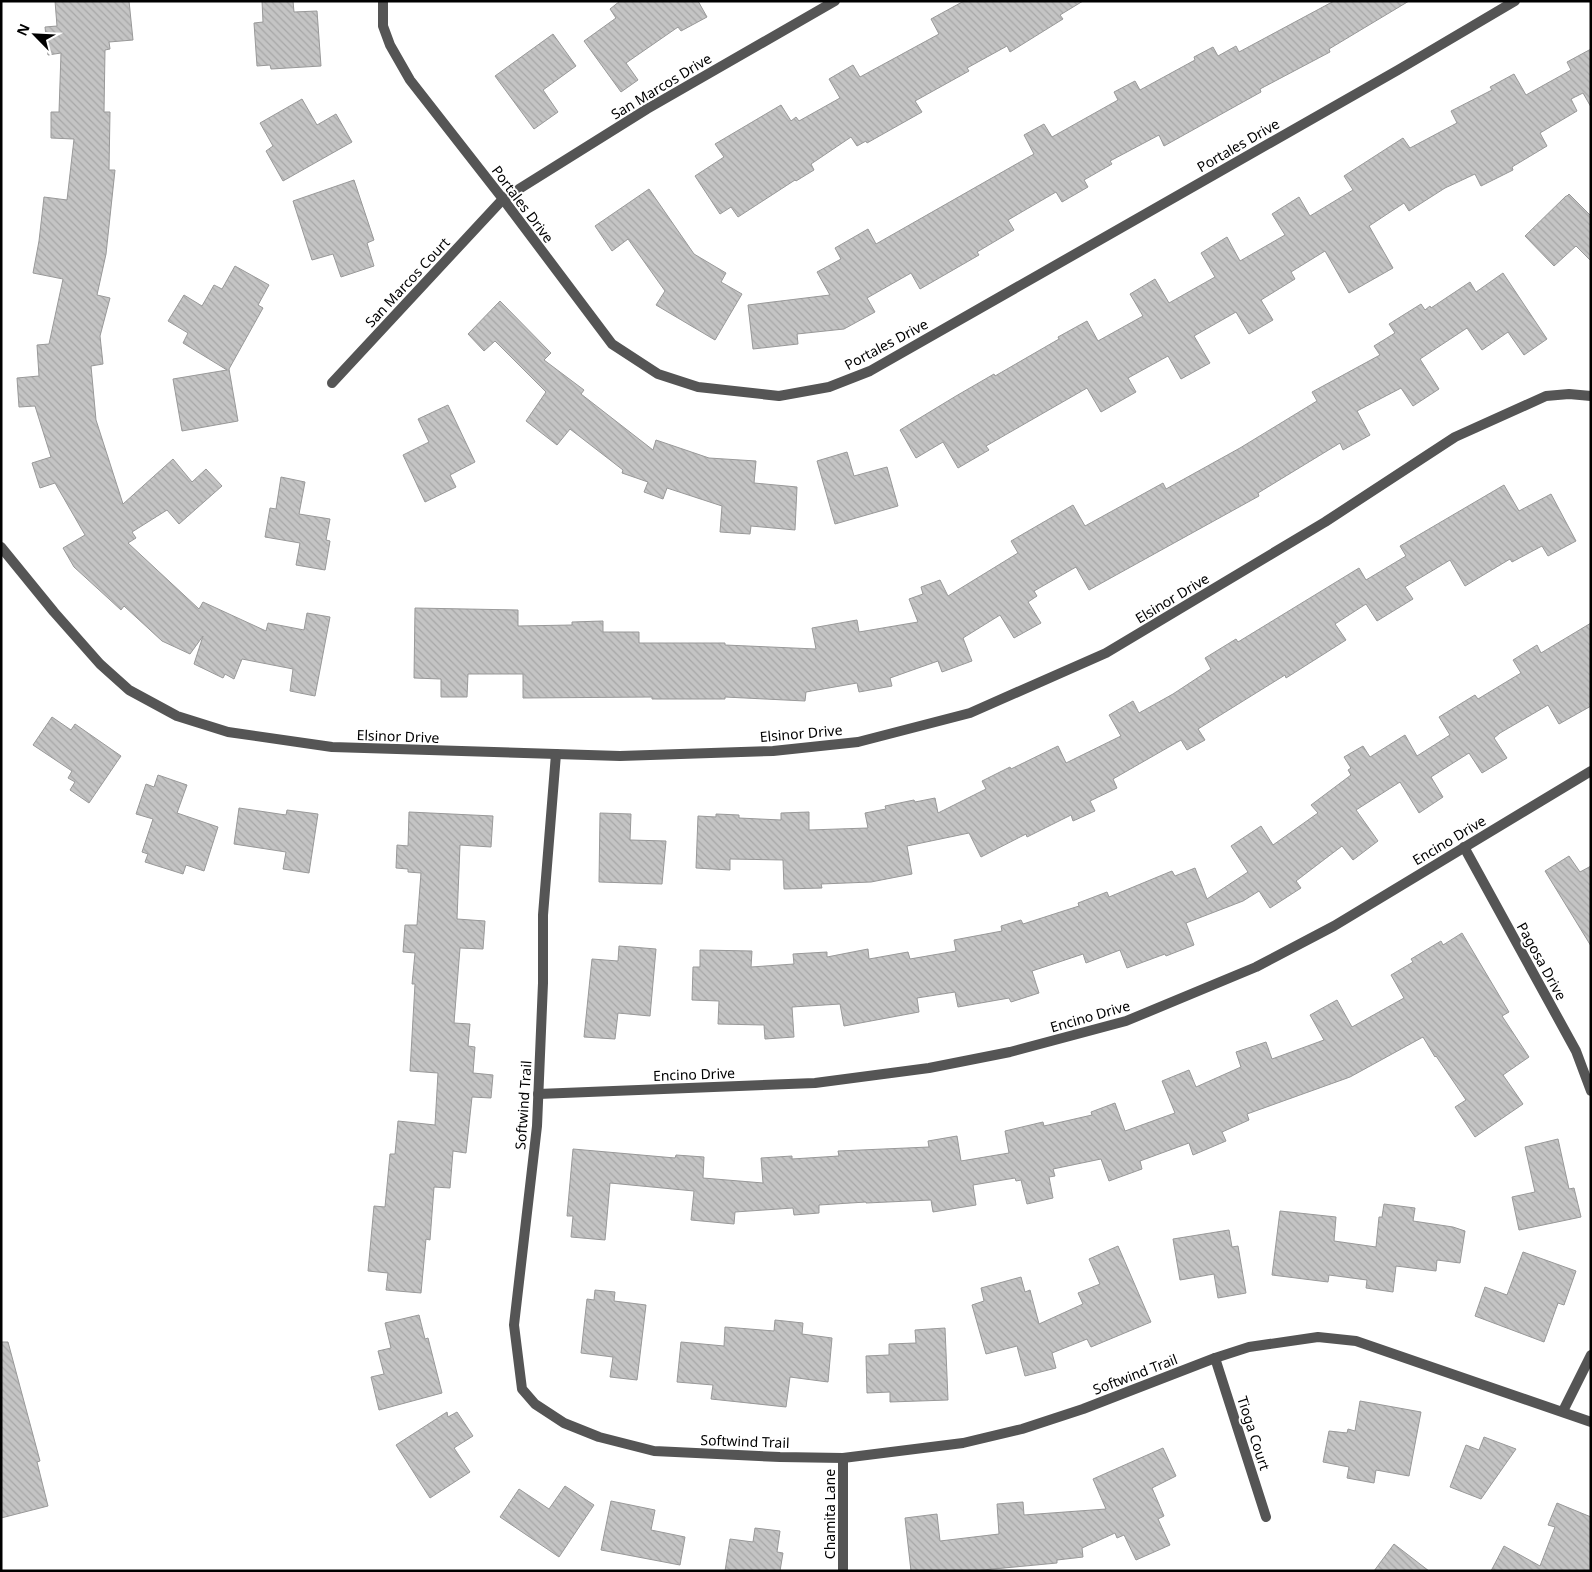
<svg xmlns="http://www.w3.org/2000/svg" width="1592" height="1572" viewBox="0 0 1592 1572" font-family="'Noto Sans',sans-serif">
<style>
.building{fill:url(#building-back-hatch);stroke:#999}
.lines{fill:none;stroke-linecap:round;stroke-linejoin:round}
.street{stroke:#555;stroke-width:10}
.labels{text-anchor:middle;dominant-baseline:central;stroke-width:4;stroke-linejoin:round;paint-order:stroke}
.street-label{font-size:14px;fill:#000;stroke:#fff}
</style>
<defs>
<pattern id="building-back-hatch" width="6" height="6" patternUnits="userSpaceOnUse" patternTransform="scale(1.25)"><rect width="6" height="6" fill="#c4c4c4"/><path d="M-1 5l2 2M0 0l6 6M5-1l2 2" fill="none" stroke="#a7a7a7"/></pattern>
</defs>
<rect width="100%" height="100%" fill="#fff"/>
<g class="building">
<path d="M55,1H129L133,40L109,42L110,49L105,50L104,112H110L109,170H115L106,254L97,295L110,298L100,336L103,364L91,366L96,420L123,504L173,459L192,482L206,469L222,486L179,524L167,510L132,532L136,538L128,543L199,609L203,602L266,631L268,623L304,630L307,613L330,617L315,696L290,691L293,669L242,659L234,679L225,674L223,678L194,664L203,636L190,654L162,641L124,606L121,610L74,567L63,548L85,535L55,483L40,488L32,463L51,457L35,406L19,407L17,378L39,376L37,345L49,344L63,279L33,273L39,241L44,197L67,200L74,139L51,138V112H59L61,53L48,55L45,27L57,26Z"/>
<path d="M262,1H293L294,12L317,11L321,66L271,69L270,65L257,66L254,23L263,22Z"/>
<path d="M620,1H698L707,17L681,31L678,27L626,63L638,80L621,92L584,41L616,18L610,9Z"/>
<path d="M964,1H1083L1060,15L1063,19L1010,52L1007,46L967,68L969,71L915,101L922,112L867,143L866,141L857,146L851,137L811,164L814,170L796,181L795,180L738,217L731,207L720,214L695,176L724,157L715,144L781,105L791,121L796,117L799,121L840,98L829,79L853,65L860,77L939,34L931,19Z"/>
<path d="M1334,1H1409L1329,49L1330,52L1260,89L1261,92L1164,146L1159,135L1110,161L1112,164L1084,180L1088,187L1062,202L1056,192L1008,220L1014,230L977,252L979,255L920,289L911,273L867,298L875,312L844,329L797,334L798,344L753,349L748,305L830,295L817,272L841,259L835,248L868,229L876,244L1034,154L1024,135L1044,124L1052,137L1118,100L1114,92L1135,81L1140,90L1195,60L1194,57L1213,47L1218,56L1236,46L1239,52Z"/>
<path d="M553,34L576,66L543,90L558,112L534,129L495,76Z"/>
<path d="M1591,49V107L1583,93L1571,99L1577,111L1540,133L1547,146L1512,167L1513,170L1481,186L1475,174L1445,188L1409,211L1404,203L1369,226L1393,268L1349,293L1325,251L1291,272L1295,279L1261,300L1273,320L1249,334L1236,312L1194,336L1210,363L1181,379L1168,356L1128,378L1136,392L1101,412L1087,388L986,446L989,450L958,468L943,442L916,458L900,430L956,396L994,374L995,376L1059,339L1058,337L1087,321L1098,341L1143,316L1130,294L1155,279L1169,303L1215,277L1201,253L1227,237L1240,261L1285,235L1272,214L1299,197L1310,216L1353,190L1344,176L1403,138L1410,148L1457,123L1451,111L1492,90L1490,87L1514,74L1526,95L1571,70L1567,62Z"/>
<path d="M302,99L317,125L336,114L352,142L283,181L266,151L273,146L260,123Z"/>
<path d="M354,180L374,240L367,243L374,266L341,277L333,254L312,260L293,201Z"/>
<path d="M649,189L694,254L726,273L721,282L742,294L715,340L656,305L665,291L628,239L612,251L595,226Z"/>
<path d="M1569,194L1591,216V261L1576,246L1554,266L1525,236L1566,196H1567Z"/>
<path d="M235,266L269,285L258,305L263,308L229,369L238,421L182,431L173,379L227,370L183,343L188,333L168,321L184,295L202,306L214,285L222,289Z"/>
<path d="M1503,273L1547,339L1524,355L1508,332L1482,350L1467,328L1420,359L1439,389L1413,406L1401,388L1357,411L1370,435L1343,450L1340,443L1258,493L1259,496L1089,590L1076,567L1034,591L1037,596L1028,602L1041,623L1014,638L1000,615L963,638L972,661L942,672L938,661L890,678L892,686L859,692L857,683L806,692L805,701L725,697V699H652V697L523,698V674H468L467,697H441V679L414,678L415,608L518,610V626L572,625V622L603,621V632H639V643H725V645L816,649L812,628L857,620L859,632L918,622L909,599L923,594L921,587L940,580L948,596L1018,553L1011,541L1073,505L1085,526L1163,483L1166,489L1240,448L1317,401L1312,392L1380,355L1374,346L1395,333L1389,324L1421,304L1425,310L1430,306L1431,308L1470,282L1476,292Z"/>
<path d="M500,301L551,353L544,360L584,390L581,394L653,450L656,440L709,458L756,461L754,483L797,487L795,530L751,526L750,534L720,532L722,506L667,488L663,499L644,492L648,482L622,473L623,470L570,429L557,445L526,421L546,392L495,341L484,351L468,334Z"/>
<path d="M448,405L475,462L450,475L456,487L425,502L403,455L429,442L418,419Z"/>
<path d="M847,452L854,476L887,467L898,506L835,524L817,461Z"/>
<path d="M281,477L305,482L299,514L330,519L326,540L330,541L325,570L296,565L300,543L265,537L270,508L276,509Z"/>
<path d="M1504,485L1519,511L1551,494L1576,541L1548,556L1542,546L1512,562L1510,559L1465,586L1450,560L1405,587L1413,599L1377,621L1366,604L1335,624L1346,640L1286,678L1285,675L1198,729L1205,740L1187,750L1181,740L1113,779L1117,788L1090,801L1095,811L1073,821L1071,815L1027,837L1026,834L981,857L969,833L907,846L912,874L871,882L821,884L822,888L784,889L783,860L730,859V870L696,868L698,816L716,817V814L739,815V818L781,820V813L809,812V830L868,828L865,813L886,809L885,806L914,800L915,802L935,798L938,813L986,789L982,781L1010,767L1011,769L1058,746L1066,763L1121,736L1109,715L1133,701L1139,713L1173,694L1211,669L1205,658L1236,639L1238,642L1359,568L1366,580L1406,556L1400,546Z"/>
<path d="M1591,623V706L1559,724L1548,705L1500,733L1494,738L1507,758L1482,773L1469,753L1431,777L1443,797L1419,813L1400,782L1356,810L1378,841L1353,860L1342,846L1296,881L1301,888L1270,908L1259,891L1243,901L1186,923L1194,945L1166,956L1165,954L1127,968L1120,950L1086,963L1083,954L1032,971L1039,993L1011,1002L1009,998L958,1007L955,992L917,998L919,1012L844,1026L840,1004L792,1007L794,1037L765,1039L764,1025L718,1024L719,1001L692,1000L693,967H700V950L752,951L751,967L794,964L793,954L827,952V957L868,949L869,959L908,952L910,959L956,951L954,940L1002,931L1001,926L1021,920L1023,924L1079,906L1078,903L1107,892L1109,897L1172,871L1175,876L1195,868L1207,899L1248,872L1231,846L1261,826L1273,845L1318,813L1311,805L1351,775L1348,770L1351,768L1344,757L1363,746L1370,757L1405,735L1417,756L1450,735L1439,717L1475,695L1478,699L1521,673L1513,660L1537,645L1541,653Z"/>
<path d="M52,717L71,730L75,724L121,756L89,803L70,790L75,782L68,778L72,771L33,745Z"/>
<path d="M158,775L187,785L177,813L218,827L204,871L186,865L183,874L145,862L148,854L142,852L153,819L136,814L146,784L154,787Z"/>
<path d="M239,808L286,815L287,810L318,814L309,873L283,869L286,852L234,844Z"/>
<path d="M409,812L493,816L491,847L460,845L457,919L485,921L483,949L460,948L454,1023L470,1024L468,1046L475,1047L473,1073L493,1075L491,1098L472,1097L466,1153L453,1151L450,1188L434,1187L430,1240L426,1239L421,1293L386,1290L388,1273L368,1271L374,1206L385,1207L390,1154H395L398,1121L435,1125L438,1073L410,1071L415,984H412L415,953L403,952L405,925H417L421,873L408,872V869L396,868L397,845L408,846Z"/>
<path d="M600,813L631,814L630,840L666,841L662,884L599,882Z"/>
<path d="M1569,856L1580,872L1591,866V946L1545,871Z"/>
<path d="M1462,933L1509,1012L1502,1016L1529,1057L1503,1075L1523,1104L1475,1137L1455,1107L1466,1100L1436,1056L1435,1057L1423,1037L1350,1077L1247,1114L1249,1120L1222,1132L1226,1141L1193,1155L1189,1143L1140,1161L1142,1169L1109,1181L1101,1159L1053,1169L1055,1176L1049,1177L1053,1198L1027,1204L1021,1180L1016,1181L1015,1178L973,1185L976,1205L933,1212L931,1200L866,1203V1202L819,1205V1213L794,1215L793,1208L735,1212L734,1224L691,1220L694,1191L610,1183L605,1240L571,1237L573,1216H567L573,1149L675,1158L676,1155L704,1157L703,1178L763,1183L761,1158L792,1156V1159L839,1156L838,1151L929,1147L928,1141L957,1136L961,1161L1009,1153L1005,1131L1043,1122L1044,1126L1092,1115L1091,1112L1115,1103L1125,1131L1175,1113L1162,1081L1189,1070L1196,1087L1241,1067L1236,1052L1266,1042L1272,1059L1324,1040L1310,1015L1337,1000L1352,1027L1404,998L1391,975L1413,962L1411,959L1441,941L1443,945Z"/>
<path d="M619,946L656,949L650,1016L618,1013L615,1039L584,1037L592,959L618,961Z"/>
<path d="M1558,1139L1569,1189L1574,1188L1581,1217L1519,1230L1512,1197L1535,1192L1525,1147Z"/>
<path d="M1384,1204L1415,1208L1413,1221L1453,1227L1465,1231L1460,1263L1437,1260L1436,1271L1396,1266L1393,1292L1366,1288L1367,1280L1329,1275L1328,1282L1272,1275L1280,1211L1336,1217L1334,1241L1376,1247L1379,1217H1382Z"/>
<path d="M1229,1230L1232,1247L1238,1246L1246,1293L1218,1298L1214,1274L1180,1280L1173,1239Z"/>
<path d="M1118,1246L1151,1322L1091,1347L1087,1339L1052,1353L1056,1368L1025,1376L1017,1346L986,1354L972,1305L984,1301L981,1288L1021,1277L1025,1292L1030,1290L1039,1324L1083,1304L1078,1293L1100,1284L1089,1259Z"/>
<path d="M1523,1252L1576,1271L1564,1305L1558,1303L1544,1342L1475,1316L1485,1287L1507,1295Z"/>
<path d="M595,1290L615,1292L614,1301L646,1305L637,1380L610,1377L613,1357L581,1353L587,1299L594,1300Z"/>
<path d="M419,1315L425,1339L428,1338L442,1393L379,1410L371,1377L384,1374L378,1351L391,1348L385,1323Z"/>
<path d="M775,1320L803,1323L802,1334L832,1338L828,1382L790,1377L786,1407L711,1399L713,1385L677,1382L681,1342L724,1346L725,1327L774,1331Z"/>
<path d="M945,1328L948,1400L890,1402V1392L867,1393L866,1356L889,1355V1344L916,1343L915,1330Z"/>
<path d="M1,1342H8L40,1461L37,1462L48,1506L1,1518Z"/>
<path d="M1360,1401L1421,1412L1409,1476L1376,1470L1374,1483L1347,1478L1349,1467L1323,1462L1329,1431L1347,1433L1348,1429L1355,1431Z"/>
<path d="M447,1412L448,1417L457,1412L473,1436L454,1448L470,1472L430,1498L396,1445Z"/>
<path d="M1484,1437L1516,1449L1481,1499L1450,1487L1466,1445L1479,1450Z"/>
<path d="M1163,1448L1176,1476L1152,1488L1164,1516L1158,1519L1170,1545L1136,1560L1124,1535L1117,1538L1115,1533L1082,1548L1083,1557L1057,1560V1563L972,1571H911L905,1518L937,1514L940,1541L999,1534L997,1504L1023,1502L1024,1515L1106,1509L1093,1479Z"/>
<path d="M565,1486L594,1505L559,1557L500,1517L519,1489L549,1509Z"/>
<path d="M611,1501L655,1510L651,1530L685,1537L680,1565L601,1550Z"/>
<path d="M1557,1503L1591,1517V1571H1491L1504,1546L1540,1566L1555,1527L1548,1525Z"/>
<path d="M755,1528L780,1531L777,1552L783,1553L780,1571H725L730,1539L753,1542Z"/>
<path d="M1394,1544L1429,1571H1374Z"/>
</g>
<g class="lines">
<g class="street">
<path d="M383,1V26L390,45L410,80L503,199L612,344L658,374L698,387L779,396L829,387L870,371L1398,70L1515,1"/>
<path d="M332,383L503,199L647,109L835,1"/>
<path d="M1,547L54,612L100,664L129,690L177,716L228,732L332,747L620,756L773,751L858,742L970,713L1106,653L1325,522L1455,437L1546,396L1569,394L1591,396"/>
<path d="M556,754L543,915V983L537,1126L514,1325L522,1389L535,1404L564,1423L599,1437L654,1451L780,1457L843,1458L963,1443L1022,1429L1083,1409L1215,1358L1249,1347L1318,1337L1356,1341L1591,1422"/>
<path d="M1464,847L1576,1051L1591,1091"/>
<path d="M538,1094L815,1083L929,1068L1010,1052L1126,1021L1256,967L1334,926L1591,771"/>
<path d="M1215,1358L1266,1517"/>
<path d="M1563,1411L1591,1355"/>
<path d="M843,1458V1571"/>
</g>
</g>
<g class="labels">
<g class="street-label">
<text transform="translate(661 86) rotate(-31)">San Marcos Drive</text>
<text transform="translate(1238 145) rotate(-30)">Portales Drive</text>
<text transform="translate(523 204) rotate(53)">Portales Drive</text>
<text transform="translate(407 282) rotate(-47)">San Marcos Court</text>
<text transform="translate(886 344) rotate(-28)">Portales Drive</text>
<text transform="translate(1172 598) rotate(-31)">Elsinor Drive</text>
<text transform="translate(801 733) rotate(-5)">Elsinor Drive</text>
<text transform="translate(398 736) rotate(2)">Elsinor Drive</text>
<text transform="translate(1449 840) rotate(-31)">Encino Drive</text>
<text transform="translate(1542 961) rotate(61)">Pagosa Drive</text>
<text transform="translate(1090 1016) rotate(-16)">Encino Drive</text>
<text transform="translate(694 1074) rotate(-2)">Encino Drive</text>
<text transform="translate(523 1105) rotate(-86)">Softwind Trail</text>
<text transform="translate(1135 1374) rotate(-21)">Softwind Trail</text>
<text transform="translate(1254 1433) rotate(72)">Tioga Court</text>
<text transform="translate(745 1441) rotate(2)">Softwind Trail</text>
<text transform="translate(829 1514) rotate(-90)">Chamita Lane</text>
</g>
</g>
<rect width="1592" height="1572" fill="none" stroke="#000000" stroke-width="5"/>
<g transform="translate(35 35) rotate(294)" stroke="#ffffff" stroke-width="4" paint-order="stroke">
<path d="M0-4L9 19L0 12L-9 19Z" fill="#000000"/>
<text y="-8" font-size="14" font-weight="bold" text-anchor="middle" fill="#000000">N</text>
</g>
</svg>
